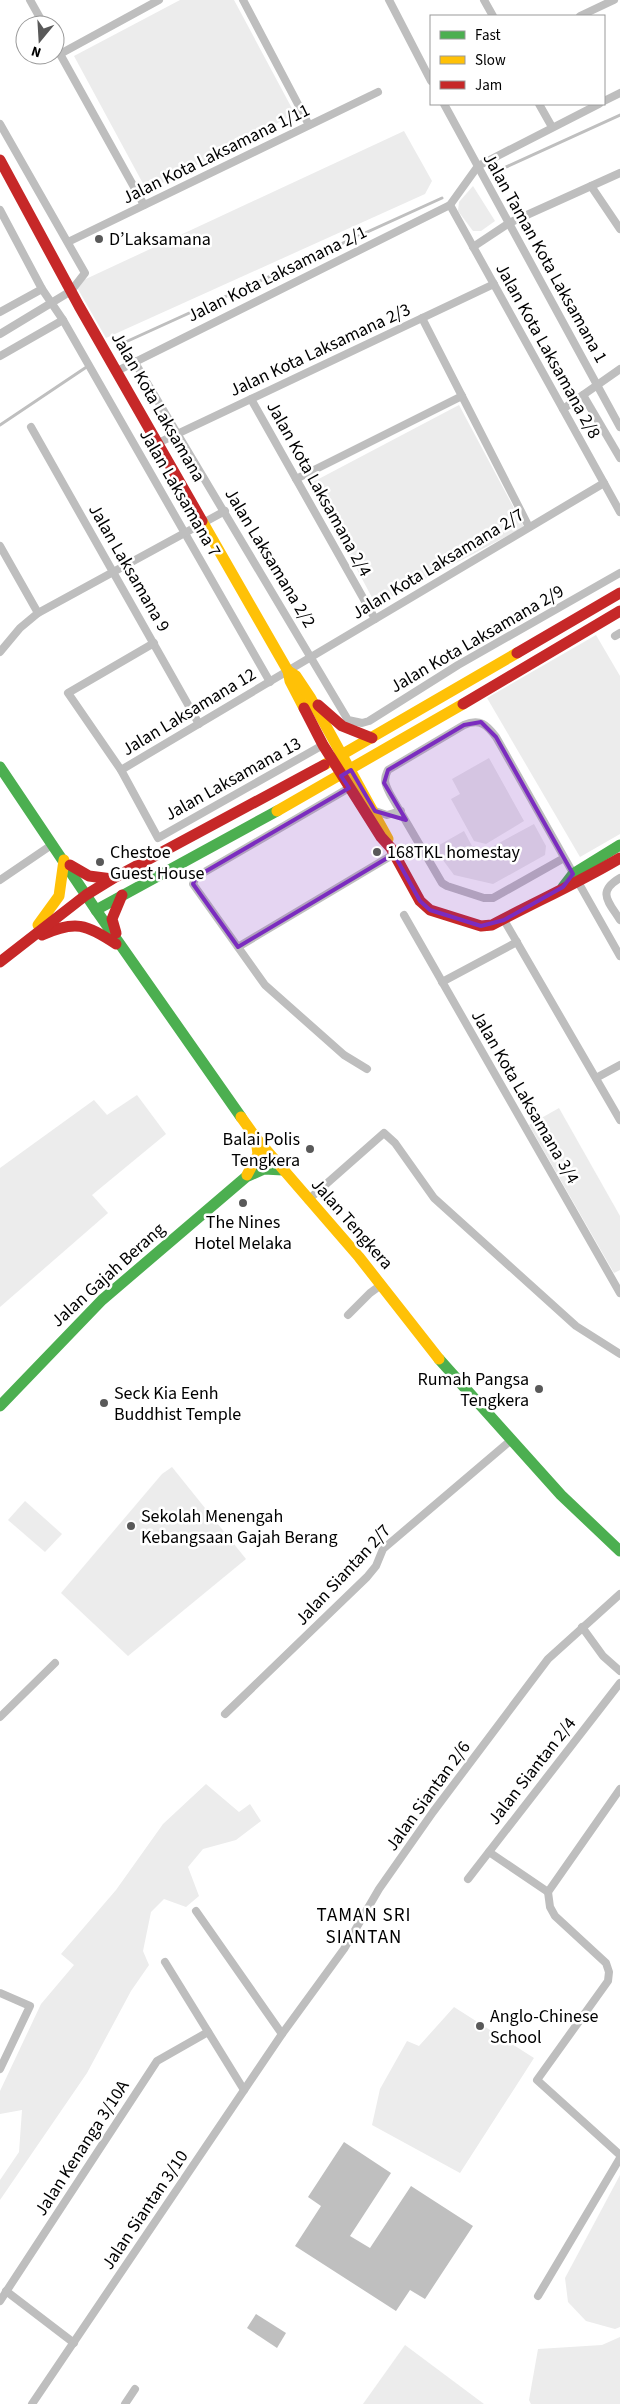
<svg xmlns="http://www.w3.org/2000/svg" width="620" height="2404" viewBox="0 0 620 2404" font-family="'Source Sans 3',sans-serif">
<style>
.green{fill:#ececec}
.water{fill:#bfbfbf}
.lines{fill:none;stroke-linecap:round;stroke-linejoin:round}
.stream{stroke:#bfbfbf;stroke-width:3}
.street{stroke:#bebebe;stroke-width:8}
.fast{stroke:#4caf50;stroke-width:11}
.slow{stroke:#ffc107;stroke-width:11}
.jam{stroke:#c62828;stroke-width:11}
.marked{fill:#7b2cbf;fill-opacity:0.2;stroke:#7b2cbf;stroke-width:4;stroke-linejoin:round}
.poi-dot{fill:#595959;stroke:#fff;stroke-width:2}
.labels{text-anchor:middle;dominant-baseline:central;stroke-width:5;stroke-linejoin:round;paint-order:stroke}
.street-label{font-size:18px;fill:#000;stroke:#fff}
.poi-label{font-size:18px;fill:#000;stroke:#fff;text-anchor:start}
.neighbourhood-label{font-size:19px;letter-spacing:1px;fill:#000;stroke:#fff}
</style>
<rect width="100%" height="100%" fill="#fff"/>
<g class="green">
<path d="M180,0H234L295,114L147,191L74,56Z"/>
<path d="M404,131L432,181L425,194L106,338L75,284Z"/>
<path d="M473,186L495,221L481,231H473L458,211L459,202Z"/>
<path d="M459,405L524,527L376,605L311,483Z"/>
<path d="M596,635L620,676V834L580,857L487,698Z"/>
<path d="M489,758L524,821L486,844L474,841L451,799L460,794L452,779Z"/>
<path d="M534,824L546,846L545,855L493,884L454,875L434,848L464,831L472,846L486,850Z"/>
<path d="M137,1095L166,1134L92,1195L108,1213L0,1307V1168L94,1100L107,1115Z"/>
<path d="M559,1108L620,1216V1270L614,1273L529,1125Z"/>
<path d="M172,1467L246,1559L128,1656L61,1593L162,1474Z"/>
<path d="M25,1501L62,1534L45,1552L8,1520Z"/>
<path d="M206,1784L239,1812L250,1804L261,1821L236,1840L203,1849L188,1867L199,1896L186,1907L164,1899L151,1912L143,1951L149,1965L131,1991L87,2073L0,2200V2180L19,2152L22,2110L0,2114V2091L41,2004L74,1965L61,1954L116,1890L163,1824Z"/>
<path d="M454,2007L534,2058L460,2173L372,2125L380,2089L407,2041L419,2046Z"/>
<path d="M620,2175V2327L615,2329L586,2321L568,2302L565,2278Z"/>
<path d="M620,2337V2404H531L529,2400L538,2349L602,2345Z"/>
<path d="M405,2345L484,2404H363Z"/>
</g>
<g class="water">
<path d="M344,2142L391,2173L350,2236L370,2248L411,2186L473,2226L425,2299L410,2290L396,2311L295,2246L321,2206L308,2197Z"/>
<path d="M256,2314L286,2333L277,2348L247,2328Z"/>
</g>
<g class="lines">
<g class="stream">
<path d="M493,173L620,115"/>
<path d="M119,345L442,198"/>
<path d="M0,425L88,366"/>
</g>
<g class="street">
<path d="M30,0L44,25"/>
<path d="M243,0L309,125"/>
<path d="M389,0L431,81"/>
<path d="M484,0L493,16"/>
<path d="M580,16L614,0"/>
<path d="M55,45L144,205"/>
<path d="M60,54L159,0"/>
<path d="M604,101L620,93"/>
<path d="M444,104L620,427"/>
<path d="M539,104L552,127"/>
<path d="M0,124L85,273L71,291L0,334"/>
<path d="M591,186L620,229"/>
<path d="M450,205L620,512"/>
<path d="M0,210L42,289L63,320L270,682"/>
<path d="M68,242L378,92"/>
<path d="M473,247L509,223L620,173"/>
<path d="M0,312L42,289"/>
<path d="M422,318L529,527"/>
<path d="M0,356L63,320"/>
<path d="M134,361L348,720L362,723L369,721L458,665L620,573"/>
<path d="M117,371L450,205L478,166L599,104"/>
<path d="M583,395L620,458"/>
<path d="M251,399L375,619"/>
<path d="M563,409L620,369"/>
<path d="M31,427L199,724"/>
<path d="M158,443L494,284"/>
<path d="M296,479L462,396"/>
<path d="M0,546L38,613"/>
<path d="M615,636L620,633"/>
<path d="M154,643L68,693L121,770L158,838L323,745"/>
<path d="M0,652L20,628L38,613L225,511"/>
<path d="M121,770L604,483"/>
<path d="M349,788L196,877L193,884L265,985L344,1055L367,1069"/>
<path d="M375,811L387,815L401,811"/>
<path d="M564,858L493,898H484L447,886L442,883L390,794C385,784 383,780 388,770L464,725C480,718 487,725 496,737L620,956"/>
<path d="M620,878C596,892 609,902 620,920"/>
<path d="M0,880L53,844"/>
<path d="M404,915L620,1293"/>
<path d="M504,920L620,1120"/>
<path d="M238,947L394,854"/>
<path d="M442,982L517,942"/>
<path d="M596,1078L620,1065"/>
<path d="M308,1200L384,1133L395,1143L434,1198L576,1326L620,1354"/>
<path d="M348,1315L370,1293L381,1285"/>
<path d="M582,1627L603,1656L620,1671"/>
<path d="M225,1714L367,1577L376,1566L383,1549L510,1441"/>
<path d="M0,1717L55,1663"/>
<path d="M620,1789L548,1892L550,1907L555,1916L606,1963L609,1972L608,1981L537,2080L620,2155"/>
<path d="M489,1852L548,1892"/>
<path d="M468,1879L620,1683"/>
<path d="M196,1911L282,2034"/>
<path d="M165,1962L244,2090"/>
<path d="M0,1993L30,2006L0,2069"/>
<path d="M6,2291L74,2343"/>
<path d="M538,2296L620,2158"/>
<path d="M0,2301L157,2061L208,2032"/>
<path d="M32,2404L282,2034L344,1949L379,1889L433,1812L548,1659L620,1594"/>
<path d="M125,2404L135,2389"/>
</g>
<g class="fast">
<path d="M0,767L96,910L241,1117"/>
<path d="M563,887L573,874L620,845"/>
<path d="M96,910L277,811"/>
<path d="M439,1359L561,1495L620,1551"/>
<path d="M0,1406L102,1300L246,1177L264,1169L283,1170"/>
</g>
<g class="slow">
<path d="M202,521L288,671L290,681L304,708"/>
<path d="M288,671L296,676L310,697L388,839"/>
<path d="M324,765L517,653"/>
<path d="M277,811L463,704"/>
<path d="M38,925L59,896L64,860"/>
<path d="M241,1117L256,1138L359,1257L439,1359"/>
<path d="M247,1175L258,1154L256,1139"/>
</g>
<g class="jam">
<path d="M0,160L79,306L202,521"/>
<path d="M517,653L620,593"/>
<path d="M463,704L620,611"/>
<path d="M318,705L342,726L372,738"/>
<path d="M304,708L323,745L381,837L391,848L420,901L430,910L481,926L492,925C535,902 578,883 620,858"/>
<path d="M70,865L89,876L112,879"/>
<path d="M116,933L112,919L122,895"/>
<path d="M42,935C75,920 86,924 116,944"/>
<path d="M0,962L86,895L112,879L324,765"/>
</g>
</g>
<path class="marked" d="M481,722L496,737L573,874L563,887L504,920L481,926L430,910L420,901L394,854L238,947L193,884L196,877L349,788L341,776L351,770L375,811L406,820L384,783L388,770L464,725Z"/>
<g class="poi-dot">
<circle cx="99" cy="239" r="5"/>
<circle cx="377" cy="852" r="5"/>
<circle cx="100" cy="862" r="5"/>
<circle cx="310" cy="1149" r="5"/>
<circle cx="243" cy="1203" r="5"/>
<circle cx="539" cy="1389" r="5"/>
<circle cx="104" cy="1403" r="5"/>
<circle cx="131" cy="1526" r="5"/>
<circle cx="480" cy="2026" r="5"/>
</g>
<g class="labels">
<g class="street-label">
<text transform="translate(216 154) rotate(-26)">Jalan Kota Laksamana 1/11</text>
<text transform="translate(545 258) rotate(61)">Jalan Taman Kota Laksamana 1</text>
<text transform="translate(277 274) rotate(-26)">Jalan Kota Laksamana 2/1</text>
<text transform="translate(320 350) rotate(-25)">Jalan Kota Laksamana 2/3</text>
<text transform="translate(548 351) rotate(61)">Jalan Kota Laksamana 2/8</text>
<text transform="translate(158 407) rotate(60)">Jalan Kota Laksamana</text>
<text transform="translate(319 489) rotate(61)">Jalan Kota Laksamana 2/4</text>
<text transform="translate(180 493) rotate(60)">Jalan Laksamana 7</text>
<text transform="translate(270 558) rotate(59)">Jalan Laksamana 2/2</text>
<text transform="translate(438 564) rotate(-31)">Jalan Kota Laksamana 2/7</text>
<text transform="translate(129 568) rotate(60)">Jalan Laksamana 9</text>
<text transform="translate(477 639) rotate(-30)">Jalan Kota Laksamana 2/9</text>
<text transform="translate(189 712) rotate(-31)">Jalan Laksamana 12</text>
<text transform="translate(233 779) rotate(-29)">Jalan Laksamana 13</text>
<text transform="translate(525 1097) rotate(60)">Jalan Kota Laksamana 3/4</text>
<text transform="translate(352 1224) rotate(49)">Jalan Tengkera</text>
<text transform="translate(108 1275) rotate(-42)">Jalan Gajah Berang</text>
<text transform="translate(343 1575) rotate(-47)">Jalan Siantan 2/7</text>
<text transform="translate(532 1771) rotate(-52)">Jalan Siantan 2/4</text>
<text transform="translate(428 1796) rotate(-54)">Jalan Siantan 2/6</text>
<text transform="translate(82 2148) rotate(-57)">Jalan Kenanga 3/10A</text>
<text transform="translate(145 2210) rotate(-56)">Jalan Siantan 3/10</text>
</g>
<g class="poi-label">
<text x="109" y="239">D’Laksamana</text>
<text x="110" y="852">Chestoe<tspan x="110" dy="21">Guest House</tspan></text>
<text x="387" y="852">168TKL homestay</text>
<text x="300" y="1139" text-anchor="end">Balai Polis<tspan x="300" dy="21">Tengkera</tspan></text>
<text x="243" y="1222" text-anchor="middle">The Nines<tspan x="243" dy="21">Hotel Melaka</tspan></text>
<text x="529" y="1379" text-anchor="end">Rumah Pangsa<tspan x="529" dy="21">Tengkera</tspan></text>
<text x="114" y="1393">Seck Kia Eenh<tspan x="114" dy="21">Buddhist Temple</tspan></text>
<text x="141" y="1516">Sekolah Menengah<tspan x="141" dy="21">Kebangsaan Gajah Berang</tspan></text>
<text x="490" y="2016">Anglo-Chinese<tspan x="490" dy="21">School</tspan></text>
</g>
<g class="neighbourhood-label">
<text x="364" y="1915">TAMAN SRI<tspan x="364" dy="22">SIANTAN</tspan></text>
</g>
</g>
<rect x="430" y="15" width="175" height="90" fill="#ffffff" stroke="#999999"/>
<rect x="440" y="31" width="25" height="8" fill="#4caf50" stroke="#999999"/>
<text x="475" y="40" font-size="15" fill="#000000">Fast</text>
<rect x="440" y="56" width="25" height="8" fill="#ffc107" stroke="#999999"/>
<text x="475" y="65" font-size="15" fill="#000000">Slow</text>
<rect x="440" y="81" width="25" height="8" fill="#c62828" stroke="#999999"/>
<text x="475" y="90" font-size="15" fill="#000000">Jam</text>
<g transform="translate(40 40) rotate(198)"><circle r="24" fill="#ffffff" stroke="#999999"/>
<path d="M0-4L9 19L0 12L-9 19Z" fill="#595959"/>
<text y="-8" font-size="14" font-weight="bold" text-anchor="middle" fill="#000000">N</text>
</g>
</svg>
